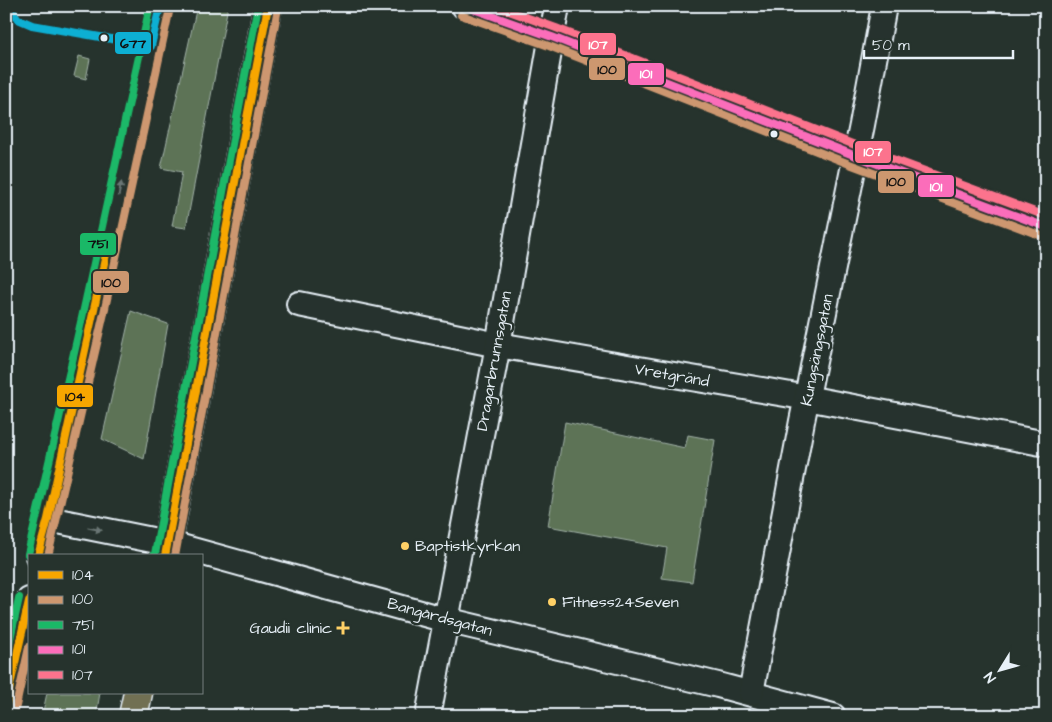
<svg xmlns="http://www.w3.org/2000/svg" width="1052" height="722" viewBox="0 0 1052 722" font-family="'Architects Daughter',sans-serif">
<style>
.green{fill:#5d7357;stroke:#a2b2a8}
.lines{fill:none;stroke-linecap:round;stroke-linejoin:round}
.minor-casing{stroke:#e8f1f8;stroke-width:28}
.major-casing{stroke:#e8f1f8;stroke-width:31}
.minor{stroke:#26332d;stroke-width:24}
.major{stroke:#716f52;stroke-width:28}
.bus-1-casing{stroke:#26332d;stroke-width:11}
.bus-2-casing{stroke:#26332d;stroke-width:11}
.bus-3-casing{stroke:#26332d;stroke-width:11}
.bus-4-casing{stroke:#26332d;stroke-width:11}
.bus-5-casing{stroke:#26332d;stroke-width:11}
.bus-6-casing{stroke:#26332d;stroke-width:11}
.bus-1{stroke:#f7a600;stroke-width:8}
.bus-2{stroke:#cd976f;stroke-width:8}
.bus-3{stroke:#1ab867;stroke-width:8}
.bus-4{stroke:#fb6dba;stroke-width:8}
.bus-5{stroke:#fc738d;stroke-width:8}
.bus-6{stroke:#0dafd3;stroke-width:8}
.oneway{fill:#6a7674}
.bus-dot{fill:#e8f1f8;stroke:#26332d;stroke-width:2}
.poi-dot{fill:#ffd166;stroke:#26332d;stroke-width:2}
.labels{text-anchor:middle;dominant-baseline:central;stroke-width:5;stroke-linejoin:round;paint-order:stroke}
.street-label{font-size:16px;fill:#e8f1f8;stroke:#26332d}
.poi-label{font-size:16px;fill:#e8f1f8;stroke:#26332d;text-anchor:start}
.line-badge{stroke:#26332d;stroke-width:2}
.badge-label{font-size:14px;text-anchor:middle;font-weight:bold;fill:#fff}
.pale-badge-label{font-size:14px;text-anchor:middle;font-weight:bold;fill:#111}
</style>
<rect width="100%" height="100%" fill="#26332d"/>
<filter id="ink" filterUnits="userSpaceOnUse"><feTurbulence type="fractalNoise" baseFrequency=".02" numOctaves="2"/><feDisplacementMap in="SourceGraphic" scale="10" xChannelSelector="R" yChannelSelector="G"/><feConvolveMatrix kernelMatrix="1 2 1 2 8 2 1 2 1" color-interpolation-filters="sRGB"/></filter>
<g filter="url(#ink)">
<g class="green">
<path d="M197,6H228L186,228L172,226L182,172L161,168Z"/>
<path d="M79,56L90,59L86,79L74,76Z"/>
<path d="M131,311L168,324L144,459L102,439Z"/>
<path d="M565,422L685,448L688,435L715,440L692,582L662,578L667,548L548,526Z"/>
<path d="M47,693H100L96,716H42Z"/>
</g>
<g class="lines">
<defs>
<g id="minor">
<path d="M464,6L552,37L856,156L1046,227"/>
<path d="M299,304L498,345L791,395L1046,444"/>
<path d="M48,519L167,543L446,620L718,685L833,716"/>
<path d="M38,556L94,311L160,6"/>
<path d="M751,693L802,421L862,125L884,6"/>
<path d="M6,704L29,600"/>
<path d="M428,716L498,345L557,6"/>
</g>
<g id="major">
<path d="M165,556L268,6"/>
<path d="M133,716L138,693"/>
</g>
</defs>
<use href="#minor" class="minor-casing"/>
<use href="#major" class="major-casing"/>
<use href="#minor" class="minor"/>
<use href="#major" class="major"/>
<defs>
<g id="bus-1">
<path d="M38,556L48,519L110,236"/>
<path d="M165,556L268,6"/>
<path d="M6,703L29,601"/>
</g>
<g id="bus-2">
<path d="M461,15L549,46L852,165L1042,236"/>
<path d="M48,556L104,313L170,8"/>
<path d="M175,556L278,8"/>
<path d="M16,706L29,647"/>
</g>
<g id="bus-3">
<path d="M28,554L84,309L150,6"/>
<path d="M155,554L258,6"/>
<path d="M6,657L19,598"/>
</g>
<path id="bus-4" d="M465,6L552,37L856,156L1046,227"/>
<path id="bus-5" d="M495,6L556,28L860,147L1046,216"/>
<path id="bus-6" d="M9,6L18,19L32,25L151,46L160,6"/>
</defs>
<use href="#bus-1" class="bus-1-casing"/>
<use href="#bus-2" class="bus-2-casing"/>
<use href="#bus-3" class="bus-3-casing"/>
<use href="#bus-4" class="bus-4-casing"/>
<use href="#bus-5" class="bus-5-casing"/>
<use href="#bus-6" class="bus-6-casing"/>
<use href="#bus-1" class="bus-1"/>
<use href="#bus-2" class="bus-2"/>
<use href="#bus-3" class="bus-3"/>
<use href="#bus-4" class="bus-4"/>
<use href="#bus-5" class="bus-5"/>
<use href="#bus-6" class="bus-6"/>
</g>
<defs><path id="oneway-solid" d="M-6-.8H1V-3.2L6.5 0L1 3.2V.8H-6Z" transform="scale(1.25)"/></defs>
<g class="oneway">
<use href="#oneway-solid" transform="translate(120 189) rotate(-78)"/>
<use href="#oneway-solid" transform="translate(95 529) rotate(11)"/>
</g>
</g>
<g class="bus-dot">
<circle cx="104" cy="38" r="4.5"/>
<circle cx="774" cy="134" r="4.5"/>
</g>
<g class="poi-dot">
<circle cx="405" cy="546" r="5"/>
<circle cx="552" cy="602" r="5"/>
<path d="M340.5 620.5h5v5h5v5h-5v5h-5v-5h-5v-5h5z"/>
</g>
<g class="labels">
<g class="street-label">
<text transform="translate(817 350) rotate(-79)">Kungsängsgatan</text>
<text transform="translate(494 361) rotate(-80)">Dragarbrunnsgatan</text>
<text transform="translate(672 375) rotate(10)">Vretgränd</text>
<text transform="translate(440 617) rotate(15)">Bangårdsgatan</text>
</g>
<g class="poi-label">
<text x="415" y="546">Baptistkyrkan</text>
<text x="562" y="602">Fitness24Seven</text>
<text x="332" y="628" text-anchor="end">Gaudii clinic</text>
</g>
</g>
<g class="line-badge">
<rect x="114" y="31" width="38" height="24" rx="5" fill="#0dafd3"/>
<rect x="579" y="32" width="38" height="24" rx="5" fill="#fc738d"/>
<rect x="588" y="57" width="38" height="24" rx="5" fill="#cd976f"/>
<rect x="627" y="62" width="38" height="24" rx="5" fill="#fb6dba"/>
<rect x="854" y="140" width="38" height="24" rx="5" fill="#fc738d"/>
<rect x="877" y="170" width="38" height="24" rx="5" fill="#cd976f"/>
<rect x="917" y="174" width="38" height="24" rx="5" fill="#fb6dba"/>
<rect x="79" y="232" width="38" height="24" rx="5" fill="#1ab867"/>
<rect x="92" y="270" width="38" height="24" rx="5" fill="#cd976f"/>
<rect x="56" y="384" width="38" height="24" rx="5" fill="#f7a600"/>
</g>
<g class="badge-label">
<text x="598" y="49">107</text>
<text x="646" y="78">101</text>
<text x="873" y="156">107</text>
<text x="936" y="191">101</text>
</g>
<g class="pale-badge-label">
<text x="133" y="48">677</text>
<text x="607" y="74">100</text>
<text x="896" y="186">100</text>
<text x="98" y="248">751</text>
<text x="111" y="287">100</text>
<text x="75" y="401">104</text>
</g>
<rect width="1052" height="722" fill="none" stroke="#26332d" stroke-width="25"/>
<rect x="12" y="12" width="1027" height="697" fill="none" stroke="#e8f1f8" stroke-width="2" filter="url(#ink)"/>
<rect x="28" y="554" width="175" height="140" fill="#26332d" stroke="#747f7e"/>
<rect x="38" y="571" width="25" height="8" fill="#f7a600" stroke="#747f7e"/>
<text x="72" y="580" font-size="15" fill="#e8f1f8">104</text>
<rect x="38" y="596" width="25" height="8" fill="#cd976f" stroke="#747f7e"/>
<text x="72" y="604" font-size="15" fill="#e8f1f8">100</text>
<rect x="38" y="621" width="25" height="8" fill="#1ab867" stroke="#747f7e"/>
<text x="72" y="630" font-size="15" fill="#e8f1f8">751</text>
<rect x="38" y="646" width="25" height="8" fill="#fb6dba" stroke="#747f7e"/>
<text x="72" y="654" font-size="15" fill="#e8f1f8">101</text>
<rect x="38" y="671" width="25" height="8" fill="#fc738d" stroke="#747f7e"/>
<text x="72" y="680" font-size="15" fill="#e8f1f8">107</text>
<g transform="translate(1000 670) rotate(233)" stroke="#26332d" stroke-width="4" paint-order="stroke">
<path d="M0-4L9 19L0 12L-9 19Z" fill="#e8f1f8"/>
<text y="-8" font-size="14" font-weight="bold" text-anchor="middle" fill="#e8f1f8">N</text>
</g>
<path d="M864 50v8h149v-8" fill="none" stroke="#e8f1f8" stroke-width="2.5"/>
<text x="872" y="50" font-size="15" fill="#e8f1f8" stroke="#26332d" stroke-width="4" paint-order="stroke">50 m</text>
</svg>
